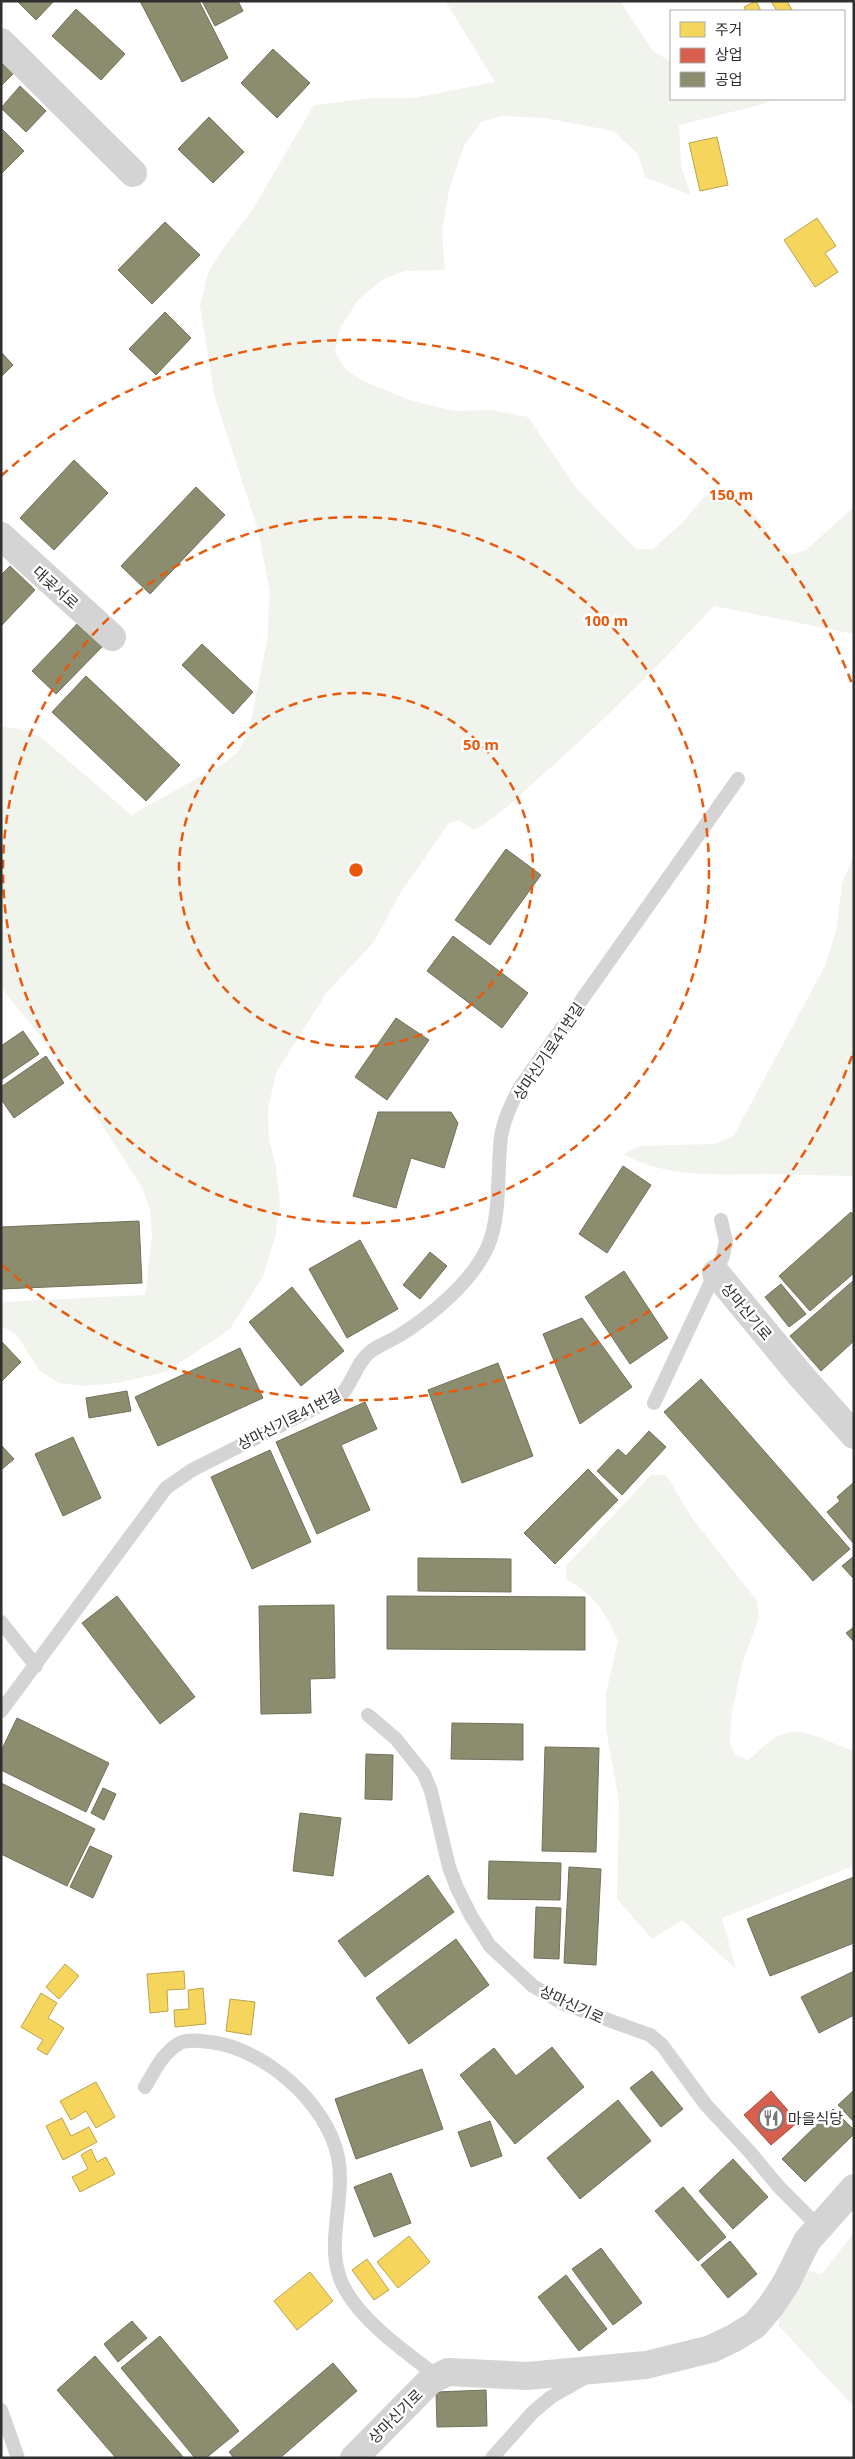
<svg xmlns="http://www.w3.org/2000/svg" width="855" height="2459" viewBox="0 0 855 2459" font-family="'Open Sans','Noto Sans KR',sans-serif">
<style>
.green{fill:#f0f4ec}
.homes{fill:#f6d55c;stroke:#baa34e}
.shops{fill:#d6604d;stroke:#a45144}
.industry{fill:#8c8c6e;stroke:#70705b}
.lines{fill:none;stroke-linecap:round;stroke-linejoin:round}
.service{stroke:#d4d4d4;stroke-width:14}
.minor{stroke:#d4d4d4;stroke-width:28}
.ring{fill:none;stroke:#e8590c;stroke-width:2.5;stroke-dasharray:9 6}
.labels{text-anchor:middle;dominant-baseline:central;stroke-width:5;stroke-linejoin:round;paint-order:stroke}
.street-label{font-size:15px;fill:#2f2f2f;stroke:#fff}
.poi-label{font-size:15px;fill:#2f2f2f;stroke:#fff;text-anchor:start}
.centre{fill:#e8590c;stroke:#fff;stroke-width:2.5}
.ring-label{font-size:15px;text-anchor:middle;font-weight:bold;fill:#e8590c;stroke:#fff;stroke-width:5;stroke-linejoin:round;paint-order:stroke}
</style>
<rect width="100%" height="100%" fill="#fff"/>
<g class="green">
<path d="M620,1L653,51L671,62V99H774L764,104L679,125L681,166L691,195L645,177L638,154L613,131L545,118L502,116L481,122L464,146L449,190L442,230L445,270L405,271L382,280L358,300L340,328L335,352L345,369L361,380L410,400L454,411L491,410L528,417L576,488L636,549H653L682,523L705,496L716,490L729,491L742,500L763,525L776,546L790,555L806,550L854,507V634L714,606C659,665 603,722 542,775C520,795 500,816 474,830L459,820L449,823L401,892L373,943L327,992L276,1073L268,1109L269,1139L276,1166L280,1202L276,1234L263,1276L230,1329L166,1372L117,1383L85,1386L58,1383L39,1370L16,1334L1,1326V1302L145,1295L152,1237L150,1211L143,1189L66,1068L1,987V726L24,730L42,738L131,815L225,763L238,752L249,731L267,641L270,592L258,530L215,398L200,305L208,273L222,250L251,212L314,105L372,98H413L495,82L446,2Z"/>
<path d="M854,855V1176C824,1175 795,1175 766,1174C719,1174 667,1179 624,1154L640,1146L715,1144L734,1135L825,966L836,931L842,883Z"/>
<path d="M651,1475H666L692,1518L757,1601L759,1617L742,1664L731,1717L730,1743L735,1754L748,1760C759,1751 772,1737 786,1733C808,1727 833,1746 854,1750V1866L722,1918L736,1969L682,1920L652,1939L617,1899L619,1801L606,1729V1694L618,1641C605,1611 595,1596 566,1579L567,1565Z"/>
<path d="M854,2232V2407L779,2326V2319L803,2274L811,2271L819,2274L824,2272Z"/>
</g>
<g class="homes">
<path d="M756,1L761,11H746L744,7Z"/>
<path d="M771,1H787L792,10L777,11Z"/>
<path d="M717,137L728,185L700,191L689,143Z"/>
<path d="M817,218L836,246L825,253L838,272L815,287L784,240Z"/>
<path d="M65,1964L79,1976L59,1999L46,1987Z"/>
<path d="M184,1971L185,1989L167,1990L168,2011L150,2013L147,1974Z"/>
<path d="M203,1988L206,2024L175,2027L174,2010L189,2009L188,1990Z"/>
<path d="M41,1993L57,2003L48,2018L64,2028L47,2055L37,2049L43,2040L21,2027Z"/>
<path d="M230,1999L255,2002L251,2035L226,2031Z"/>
<path d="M96,2082L115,2117L96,2128L86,2111L71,2120L60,2101Z"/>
<path d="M62,2118L71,2136L89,2127L97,2142L63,2160L46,2126Z"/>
<path d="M91,2149L97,2162L106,2157L115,2174L80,2192L72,2177L88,2169L81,2155Z"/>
<path d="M409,2236L430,2262L398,2288L377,2262Z"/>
<path d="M367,2259L389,2290L374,2300L352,2270Z"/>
<path d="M310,2272L333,2301L297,2330L274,2301Z"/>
</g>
<path class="shops" d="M771,2091L798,2122L771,2145L744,2115Z"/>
<g class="industry">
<path d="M17,1H54L36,20Z"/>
<path d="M140,1H199L228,58L182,82Z"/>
<path d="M202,1H238L243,11L215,26Z"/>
<path d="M76,9L125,54L101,80L52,36Z"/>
<path d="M273,49L310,83L277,118L241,83Z"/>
<path d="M1,51L19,68L1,86Z"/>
<path d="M20,86L46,111L26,132L1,108Z"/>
<path d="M209,117L244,152L213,183L178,149Z"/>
<path d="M1,128L24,151L1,174Z"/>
<path d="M165,222L200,255L152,304L118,270Z"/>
<path d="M165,312L191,338L156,375L129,349Z"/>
<path d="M1,352L13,365L1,377Z"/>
<path d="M74,460L108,493L54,550L20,518Z"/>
<path d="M196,487L225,515L150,594L121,566Z"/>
<path d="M10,566L35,590L1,626V575Z"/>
<path d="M77,624L102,647L56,694L32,671Z"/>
<path d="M202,644L253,692L233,714L182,665Z"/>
<path d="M86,676L180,765L146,801L52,712Z"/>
<path d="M506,849L541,875L490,945L455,920Z"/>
<path d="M453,936L528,993L502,1028L427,971Z"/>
<path d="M396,1018L429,1040L387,1100L355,1077Z"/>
<path d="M23,1031L39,1054L1,1080V1046Z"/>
<path d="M46,1056L64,1083L14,1118L1,1099V1087Z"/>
<path d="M378,1112H451L458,1123L444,1168L411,1158L396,1208L353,1196Z"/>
<path d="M623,1166L651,1185L607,1253L579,1234Z"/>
<path d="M851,1212L854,1215V1273L810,1311L779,1276Z"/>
<path d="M139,1221L142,1283L1,1289V1227Z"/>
<path d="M360,1240L398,1309L347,1338L309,1269Z"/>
<path d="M430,1252L447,1266L420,1299L403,1285Z"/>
<path d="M624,1271L668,1338L630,1364L585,1297Z"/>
<path d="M854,1280V1341L821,1371L790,1336Z"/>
<path d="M781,1284L806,1314L789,1327L765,1297Z"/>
<path d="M292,1287L344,1351L301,1386L249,1322Z"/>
<path d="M582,1318L632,1387L580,1424L543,1334Z"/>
<path d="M1,1341L21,1362L1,1382Z"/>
<path d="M240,1348L263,1398L158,1446L135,1397Z"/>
<path d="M498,1363L533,1456L462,1483L428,1390Z"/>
<path d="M701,1379L850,1549L813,1581L664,1412Z"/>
<path d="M127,1391L131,1411L89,1418L86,1398Z"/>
<path d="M365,1402L377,1429L341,1445L370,1510L317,1534L276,1442Z"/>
<path d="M649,1431L666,1447L622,1495L597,1471L618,1449L626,1456Z"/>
<path d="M73,1437L101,1498L63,1516L35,1454Z"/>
<path d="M1,1445L14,1459L1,1470Z"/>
<path d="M270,1450L311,1542L252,1569L211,1477Z"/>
<path d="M588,1469L618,1500L555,1564L524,1533Z"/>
<path d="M853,1483L854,1484V1544L827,1512L840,1501L837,1497Z"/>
<path d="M854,1556V1579L842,1566Z"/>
<path d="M418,1558L511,1559V1592L418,1591Z"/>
<path d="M117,1596L195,1697L160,1724L82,1623Z"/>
<path d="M387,1596L585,1597V1650L387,1649Z"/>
<path d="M334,1605L335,1678L310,1679L311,1713L261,1714L259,1606Z"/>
<path d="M854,1627V1642L846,1633Z"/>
<path d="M17,1718L109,1763L86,1812L1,1770V1751Z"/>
<path d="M452,1723L523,1724V1760L451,1759Z"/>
<path d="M545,1747L599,1748L596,1852L542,1851Z"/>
<path d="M366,1754L393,1755L392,1800L365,1799Z"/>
<path d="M1,1783L95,1829L67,1886L1,1854Z"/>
<path d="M103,1788L116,1794L104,1820L91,1813Z"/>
<path d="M300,1813L341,1818L333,1876L293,1871Z"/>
<path d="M90,1846L112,1856L93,1898L70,1887Z"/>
<path d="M489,1861L561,1863L560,1900L488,1899Z"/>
<path d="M569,1867L601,1869L596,1965L564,1963Z"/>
<path d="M428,1875L454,1912L365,1977L338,1941Z"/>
<path d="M854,1877V1943L770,1976L747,1919Z"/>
<path d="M536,1907L561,1908L559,1959L534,1958Z"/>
<path d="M456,1939L489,1985L409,2044L376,1998Z"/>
<path d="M854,1971V2015L819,2033L801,1997Z"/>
<path d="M552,2047L584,2087L515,2144L460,2075L494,2048L516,2076Z"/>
<path d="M422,2069L443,2129L356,2159L335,2099Z"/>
<path d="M652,2071L683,2109L661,2127L630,2088Z"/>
<path d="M854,2090V2122L838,2105Z"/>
<path d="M618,2100L651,2141L580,2199L547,2158Z"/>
<path d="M833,2109L854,2130V2134L805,2182L782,2159Z"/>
<path d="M490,2121L502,2156L471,2167L458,2132Z"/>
<path d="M733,2159L768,2197L733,2229L699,2191Z"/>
<path d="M391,2173L411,2223L374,2237L354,2187Z"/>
<path d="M683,2187L726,2237L698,2261L655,2211Z"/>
<path d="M730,2241L757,2274L728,2298L701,2265Z"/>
<path d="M601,2248L642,2303L613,2325L572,2269Z"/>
<path d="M566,2275L607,2329L579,2351L538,2297Z"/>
<path d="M132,2321L147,2338L118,2362L104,2344Z"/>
<path d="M160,2336L239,2431L206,2458H195L121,2368Z"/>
<path d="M95,2356L184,2458H116L57,2390Z"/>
<path d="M333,2363L357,2391L280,2458H234L229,2452Z"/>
<path d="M486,2390L487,2426L437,2427L436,2392Z"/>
</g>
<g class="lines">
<g class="service">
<path d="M654,1403L723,1256L726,1241L721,1220"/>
<path d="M1,1622L36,1666"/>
<path d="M1,1711L166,1488L192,1470L341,1395C353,1383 356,1363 370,1352C379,1345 391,1341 400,1335C432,1315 473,1281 488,1246C501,1217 497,1169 501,1137C504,1118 512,1103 520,1087L738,779"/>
<path d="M368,1715L396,1739L424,1774L431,1791L449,1867L457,1888L471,1916L490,1946L533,1986L564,2004L650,2035L662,2045L706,2105L749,2151L779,2187L818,2226"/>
<path d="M145,2087C154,2072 163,2052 180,2043C188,2039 201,2041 210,2042C264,2048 327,2103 338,2157C347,2202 321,2249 346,2291C365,2324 407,2353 437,2376"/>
<path d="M1,2410L18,2458"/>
<path d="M492,2458L533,2412L551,2397L586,2377"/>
</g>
<g class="minor">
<path d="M1,42L133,173"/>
<path d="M1,536L112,637"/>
<path d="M716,1273L801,1376L854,1435"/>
<path d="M354,2458L430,2381L448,2372L527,2376L646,2365L711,2349L734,2338L755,2325L771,2306L786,2283L807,2241L854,2188"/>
</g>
</g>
<g class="ring">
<circle cx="356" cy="870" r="177"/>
<circle cx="356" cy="870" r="353"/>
<path d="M852 1056A530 530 0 0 1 1 1264M1 476A530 530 0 0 1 852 684"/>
</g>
<defs>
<symbol id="restaurant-ring" viewBox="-11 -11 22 22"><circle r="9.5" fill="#fff" stroke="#787878" stroke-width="1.5"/><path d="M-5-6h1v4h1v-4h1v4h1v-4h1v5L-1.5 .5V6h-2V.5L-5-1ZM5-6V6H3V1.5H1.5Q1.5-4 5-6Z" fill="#787878"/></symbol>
</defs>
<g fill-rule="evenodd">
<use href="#restaurant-ring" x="757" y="2104" width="28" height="28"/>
</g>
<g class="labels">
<g class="street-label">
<text transform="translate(56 587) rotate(42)">대곶서로</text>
<text transform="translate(548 1051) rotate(-56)">상마신기로41번길</text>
<text transform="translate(747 1311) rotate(50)">상마신기로</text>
<text transform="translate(289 1419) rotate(-27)">상마신기로41번길</text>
<text transform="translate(572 2004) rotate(25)">상마신기로</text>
<text transform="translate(395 2416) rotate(-45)">상마신기로</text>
</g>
<g class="poi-label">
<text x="788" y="2118">마을식당</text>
</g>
</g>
<circle cx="356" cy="870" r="8" class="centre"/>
<g class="ring-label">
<text x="731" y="500">150 m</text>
<text x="606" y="626">100 m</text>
<text x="481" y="750">50 m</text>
</g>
<rect width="855" height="2459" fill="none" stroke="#2f2f2f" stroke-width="5"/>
<rect x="670" y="10" width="175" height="90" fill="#ffffff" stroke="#acacac"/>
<rect x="680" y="22" width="25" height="15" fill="#f6d55c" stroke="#acacac"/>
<text x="715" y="35" font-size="15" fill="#2f2f2f">주거</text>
<rect x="680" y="48" width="25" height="15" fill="#d6604d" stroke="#acacac"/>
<text x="715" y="60" font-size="15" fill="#2f2f2f">상업</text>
<rect x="680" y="72" width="25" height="15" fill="#8c8c6e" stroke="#acacac"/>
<text x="715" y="85" font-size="15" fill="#2f2f2f">공업</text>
</svg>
